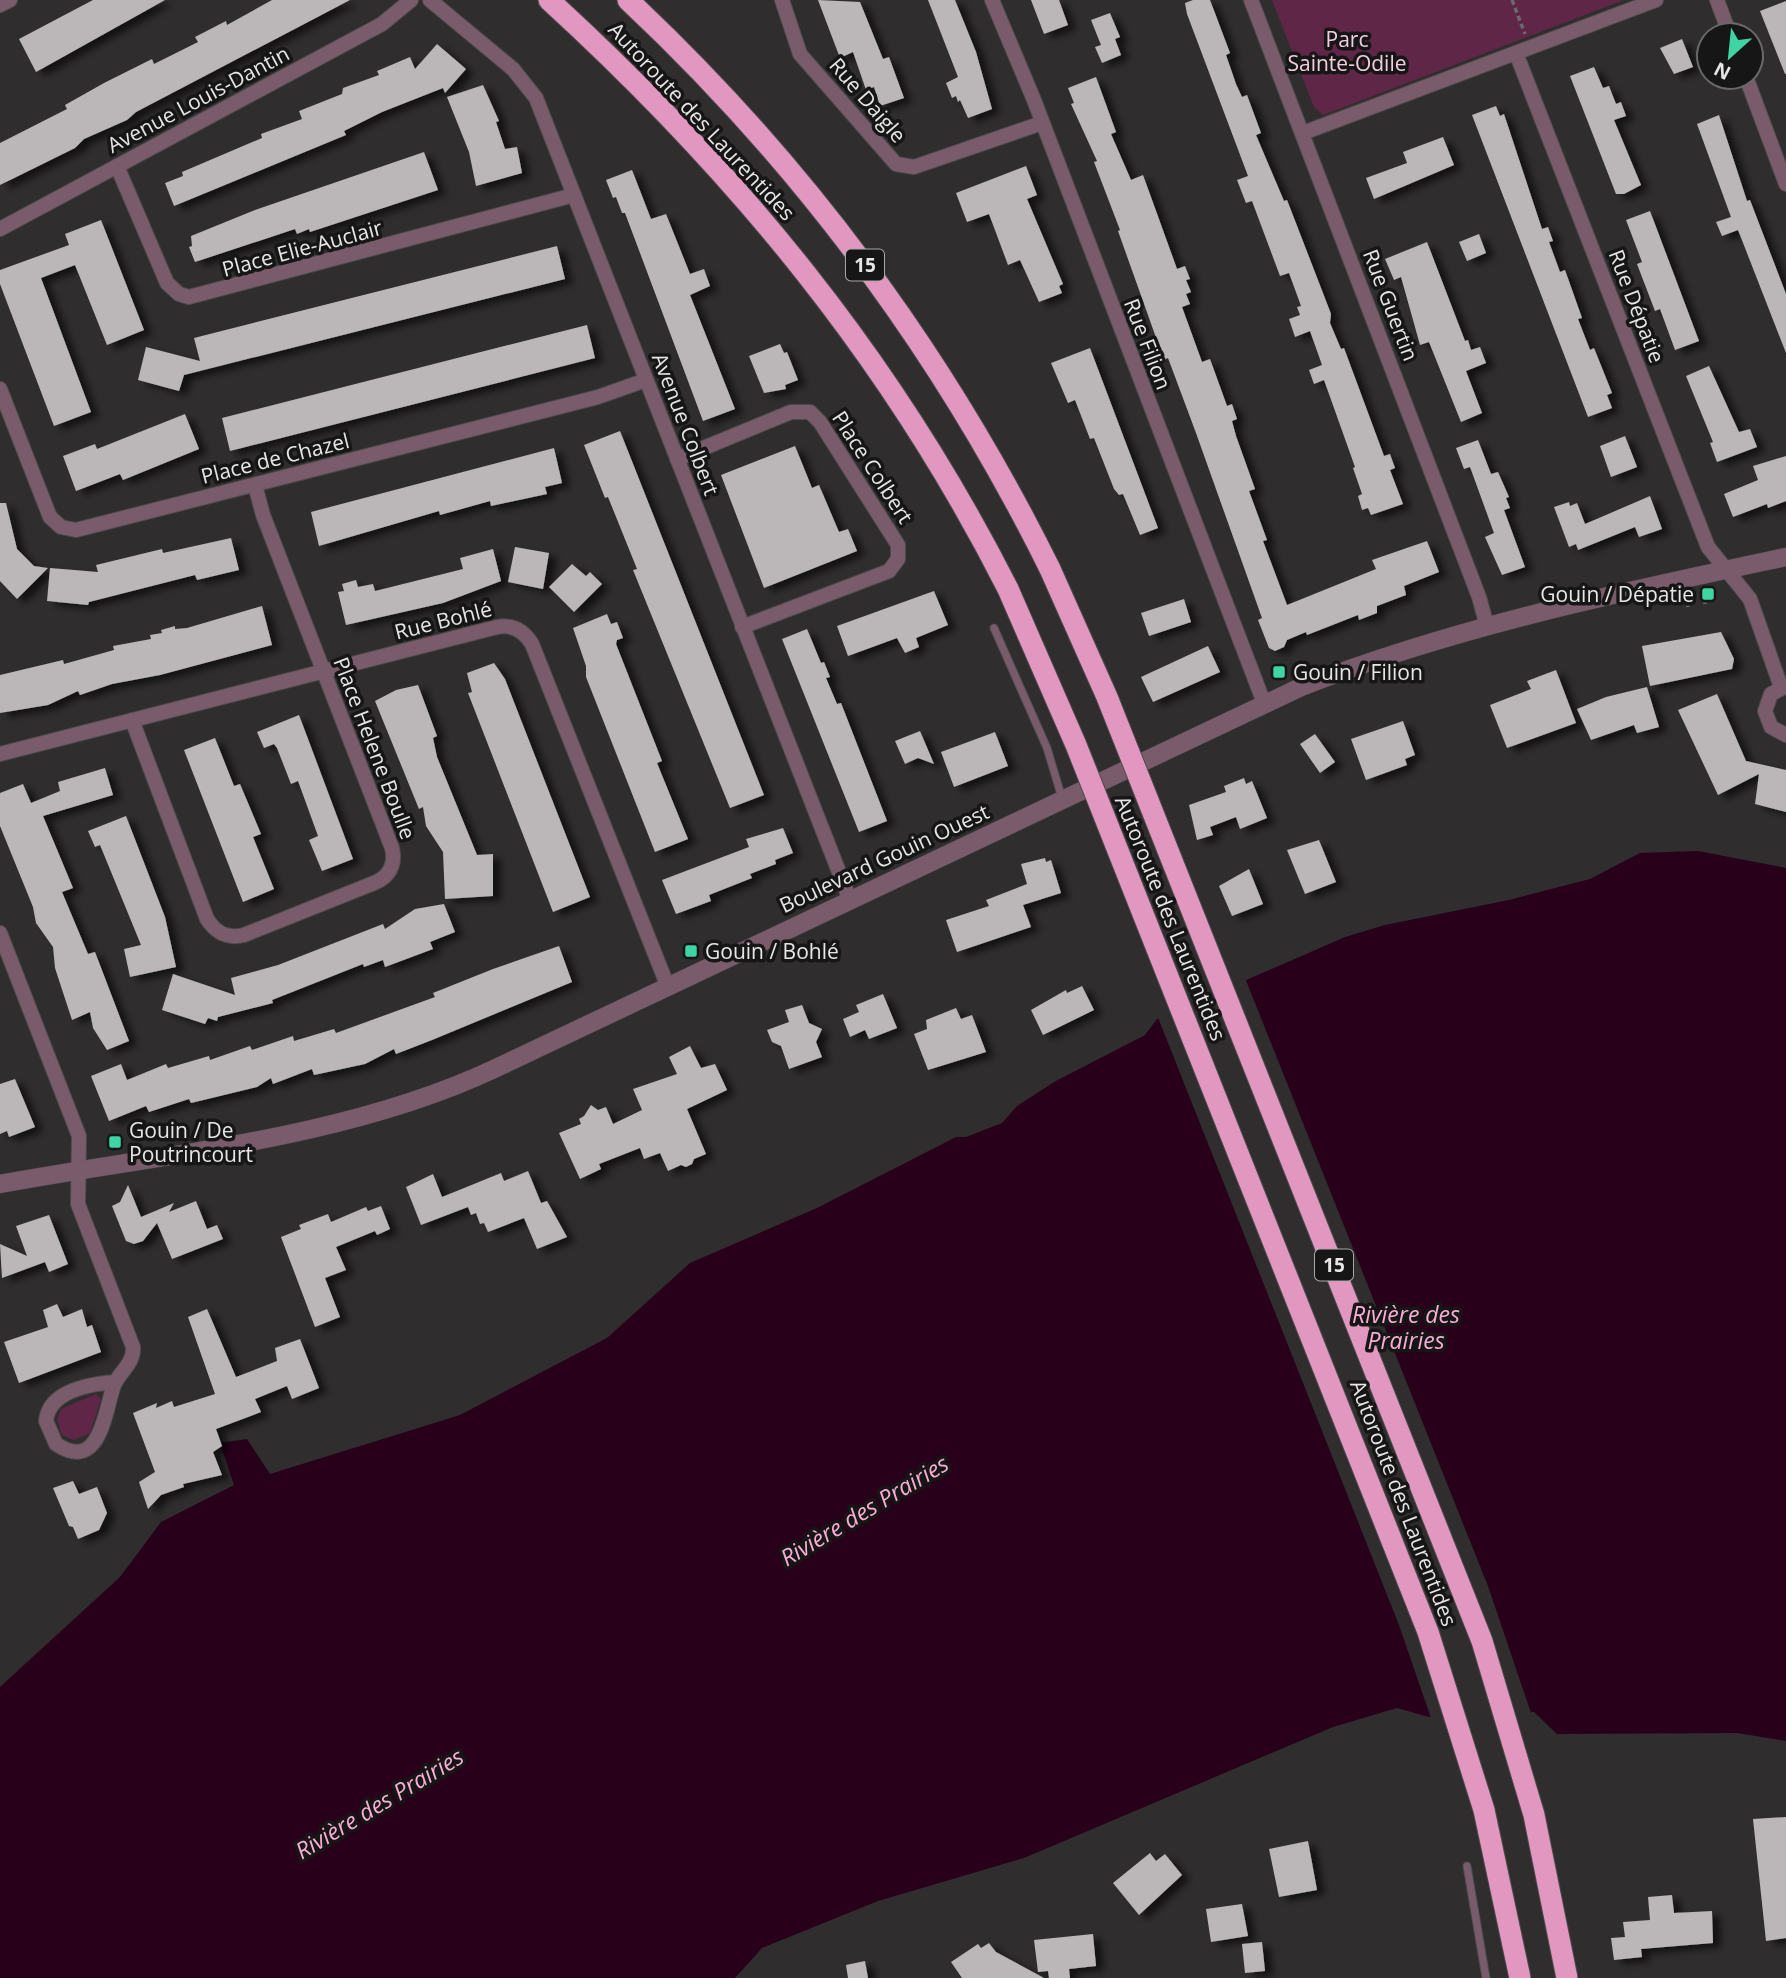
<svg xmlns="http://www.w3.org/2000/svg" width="1786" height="1978" viewBox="0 0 1786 1978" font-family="'Open Sans',sans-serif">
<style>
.green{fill:#602648}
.water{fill:#29001a}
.pier{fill:#302d2f}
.building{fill:#bbb7b9;filter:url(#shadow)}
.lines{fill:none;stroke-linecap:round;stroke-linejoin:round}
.service-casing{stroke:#4d4b4c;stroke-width:9}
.minor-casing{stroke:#4d4b4c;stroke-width:16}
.tertiary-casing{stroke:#4d4b4c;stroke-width:19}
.motorway-casing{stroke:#4d4b4c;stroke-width:23}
.path{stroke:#6d6a6c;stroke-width:3.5;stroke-dasharray:5 3.5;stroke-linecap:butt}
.service{stroke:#7a5b6b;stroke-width:7}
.minor{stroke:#7a5b6b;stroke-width:14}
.tertiary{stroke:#7a5b6b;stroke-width:18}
.motorway{stroke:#e197bf;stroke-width:21}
.motorway-bridge-casing{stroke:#4d4b4c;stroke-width:23;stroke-linecap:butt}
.motorway-bridge{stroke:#e197bf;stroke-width:21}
.poi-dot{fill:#3ed4a3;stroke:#171617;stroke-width:2.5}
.labels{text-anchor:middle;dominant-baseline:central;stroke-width:7;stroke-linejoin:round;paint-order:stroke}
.shield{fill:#171617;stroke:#a9a8a9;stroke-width:2}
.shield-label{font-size:19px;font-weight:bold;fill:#e7e6e7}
.park-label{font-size:21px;fill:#f4cce0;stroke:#171617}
.street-label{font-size:21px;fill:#e7e6e7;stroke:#171617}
.poi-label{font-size:21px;fill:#e7e6e7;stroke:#171617;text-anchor:start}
.water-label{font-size:23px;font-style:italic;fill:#faacd6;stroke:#171617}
</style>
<defs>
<filter id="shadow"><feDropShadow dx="8" dy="4.5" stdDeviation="3.5" flood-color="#0009"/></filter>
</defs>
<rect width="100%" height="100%" fill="#302d2f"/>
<g class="green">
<path d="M1272,0H1624L1323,115L1314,107Z"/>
<path d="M96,1394L101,1399L90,1433L74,1440L62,1435L57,1419L61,1409Z"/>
</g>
<path class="water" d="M1698,851L1786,868V1741L1737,1733L1557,1734L1534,1712L1429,1717L1397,1708L1333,1727L1024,1858L878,1901L762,1948L735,1978H0V1687L120,1577L161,1522L234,1485L220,1443L247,1439L270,1474L460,1415L607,1338L690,1263L817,1208L956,1137H966L1002,1123L1017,1106L1054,1082L1145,1035L1157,1019L1345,937L1385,925L1509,900L1590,879L1640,853Z"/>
<path class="pier" d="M1245,978L1488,1586L1532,1716L1432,1721L1399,1625L1157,1015Z"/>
<g class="building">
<path d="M93,0H165L36,72L19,39Z"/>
<path d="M272,0H350L136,112L127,120L84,139L75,148L0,185V143L67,109L65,105L104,83L152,59L154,64L198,42L195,37L226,21L227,25Z"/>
<path d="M818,0L860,2L883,59L889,57L904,98L880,106L874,87L866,90L853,52L840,58Z"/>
<path d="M928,0H955L976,52L992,109L968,118L960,100L958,102L956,96L952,98L946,83L958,77Z"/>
<path d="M1031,0H1059L1068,25L1044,34Z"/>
<path d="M1193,0H1210L1230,53L1226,55L1236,84L1242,97L1247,95L1261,133L1256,135L1284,201L1287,200L1321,288L1331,314L1330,323L1341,349L1344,348L1384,456L1390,454L1395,468L1390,470L1403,504L1371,515L1368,508L1362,510L1358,496L1362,494L1353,468L1355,467L1324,380L1314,384L1309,370L1322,365L1310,331L1295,337L1289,319L1300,315L1297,307L1301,306L1289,273L1280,276L1252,201L1246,203L1237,180L1248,176L1187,14L1185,3Z"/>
<path d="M1786,1V74H1785L1760,11Z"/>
<path d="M1110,13L1120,37L1115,39L1121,55L1102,63L1095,47L1101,45L1091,20Z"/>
<path d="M1682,39L1693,67L1674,74L1660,48Z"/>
<path d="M437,44L466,69L445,93L443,88L382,112L344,131L346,135L174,206L165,183L183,176L182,172L262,138L261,134L302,119L299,111L342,94L343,88L379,75L377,71L410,57L415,69Z"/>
<path d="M1594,67L1603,88L1609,86L1616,104L1621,102L1626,116L1614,120L1641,185L1624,194H1616L1570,76Z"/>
<path d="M1096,77L1116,132L1111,134L1131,180L1143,175L1177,269L1185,266L1190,279L1186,280L1191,292L1186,294L1190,304L1182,307L1202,362L1210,359L1227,406L1232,404L1237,419L1232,421L1236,436L1255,489L1249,491L1267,540L1263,541L1287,605L1376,569L1372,560L1427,541L1439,572L1404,586L1406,595L1377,606V613L1359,620L1358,615L1307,635L1306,632L1287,640L1284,647L1275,651L1269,648L1258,620L1262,618L1196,433L1168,358L1164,360L1118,231L1120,230L1094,162L1097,161L1071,104L1074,103L1068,88Z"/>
<path d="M483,85L499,121L496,122L505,149L517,147L522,173L476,186L469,152L447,97Z"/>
<path d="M1496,106L1500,116L1504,114L1542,229L1548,227L1553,241L1549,242L1560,272L1565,270L1582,318L1578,319L1590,350L1594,348L1612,393L1607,395L1612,408L1588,417L1472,115Z"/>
<path d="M1719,115L1747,201L1750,200L1786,294V353L1738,230L1722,236L1716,222L1731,217L1697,124Z"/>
<path d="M1443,137L1454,165L1374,199L1366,178L1407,163L1403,152Z"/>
<path d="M424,152L438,190L310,232L309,229L297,234L295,229L195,262L189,247L192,246L191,236L255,210Z"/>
<path d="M1026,166L1037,195L1027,199L1063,284L1059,286L1062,293L1039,302L1020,260L1008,265L989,214L967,222L956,193Z"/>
<path d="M632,170L651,219L666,214L690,274L704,269L710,286L690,295L735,409L703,421L625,213H622L616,197L613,198L606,180Z"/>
<path d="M1650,211L1699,341L1675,350L1660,309L1655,311L1637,264L1642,262L1626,220Z"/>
<path d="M101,220L144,330L107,345L75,265L41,278L91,412L54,426L0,284V270L69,245L65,234Z"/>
<path d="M1479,234L1486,253L1467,261L1459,242Z"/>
<path d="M1427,242L1465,341L1468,340L1471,350L1480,347L1486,363L1466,371L1482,413L1461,422L1429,342L1420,345L1401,277L1394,280L1385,259Z"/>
<path d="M557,246L565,279L184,375L179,391L138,380L146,347L200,361L194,338Z"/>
<path d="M587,325L595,358L230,451L222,418Z"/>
<path d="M780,344L784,353L787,352L798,380L785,385L786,389L764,393L749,356Z"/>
<path d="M1090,348L1158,528L1140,535L1123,494L1119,495L1114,489L1094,438L1090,439L1075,400L1068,403L1051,363Z"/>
<path d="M1709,366L1739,432L1750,429L1757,447L1717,462L1710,443L1713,442L1686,376Z"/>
<path d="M185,414L199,449L123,480L120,474L76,491L63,456L95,444L97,449Z"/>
<path d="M620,431L764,795L730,808L633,570L637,569L608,497L605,498L584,445Z"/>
<path d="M1625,436L1637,467L1611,477L1600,446Z"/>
<path d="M1478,440L1491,474L1498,472L1509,497L1506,498L1510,508L1504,510L1525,567L1502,575L1485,537L1494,533L1470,467L1464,469L1456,448Z"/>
<path d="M795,446L812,488L819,485L839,532L848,529L857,551L764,588L721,475Z"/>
<path d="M554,448L562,483L545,487L547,494L491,506L490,501L440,515L439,511L319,546L311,512Z"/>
<path d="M1786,456V501L1768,508L1767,504L1733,517L1724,494L1758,480L1753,466Z"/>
<path d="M1650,496L1662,529L1639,537L1635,527L1578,550L1576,544L1569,547L1554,507L1569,502L1570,506L1577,503L1585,524Z"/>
<path d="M0,503H6L17,549L34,566L48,568L17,599L0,581Z"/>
<path d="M231,538L239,570L197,580L195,575L89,602L88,605L47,601L50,568L98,572L96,565L162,549L163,553Z"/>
<path d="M515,547L549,553L543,589L508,582Z"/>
<path d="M493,549L501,581L443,603L346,625L338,592L344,591L342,584L356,580L358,587L373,584L375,591L463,569L460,558Z"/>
<path d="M572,564L586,576L590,572L602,584L574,612L549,587Z"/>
<path d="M934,591L948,625L916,638L919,647L905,653L897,638L848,656L837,626Z"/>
<path d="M1184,599L1191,622L1149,636L1141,613Z"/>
<path d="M262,606L272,645L160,675L112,684L80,695L78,691L48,705L0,713V675L63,660L64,664L114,650L113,646L151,639L150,635L162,633L161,630L175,626V629L187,628Z"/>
<path d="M607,614L611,624L617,622L623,638L617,640L616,644L662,761L657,763L688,839L655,852L586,677V666L573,628Z"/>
<path d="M807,629L821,663L824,662L830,677L826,678L837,704L841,703L887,821L859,832L782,639Z"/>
<path d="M1721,632L1734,659L1732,669L1650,686L1642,646Z"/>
<path d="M1208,646L1220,672L1153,702L1141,677Z"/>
<path d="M494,663L505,679L590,897L553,912L468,693L472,692L467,673Z"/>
<path d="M1556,670L1576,723L1507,748L1490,705L1531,689L1527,681Z"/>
<path d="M418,685L437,736L433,738L437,757L477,855L493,854V896L445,899L443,852L426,826L423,807L419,809L375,701L396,690Z"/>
<path d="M1647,687L1659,727L1637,733L1634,725L1591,740L1577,709L1606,697Z"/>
<path d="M1717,694L1746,761L1786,770V812L1755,804L1759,774L1718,795L1678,710Z"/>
<path d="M299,715L353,859L322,871L309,840L318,836L298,781L291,784L277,748L274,744L264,748L257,732Z"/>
<path d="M1403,721L1415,755L1405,759L1407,765L1366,780L1351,739Z"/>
<path d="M920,731L934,764L918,758L905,764L895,741Z"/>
<path d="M995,732L1008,766L954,787L941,752Z"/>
<path d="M1315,734L1335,762L1320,773L1300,744Z"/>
<path d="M215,738L234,786L240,784L261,834L253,837L274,889L243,902L184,750Z"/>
<path d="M105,768L113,795L43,816L73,888L62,892L88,954L95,952L129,1041L107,1050L93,1028L90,1012L72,1020L55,968L53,947L36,923L33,907L0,826V793L23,784L31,803L60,791L58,782Z"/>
<path d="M1244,778L1246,784L1252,781L1267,818L1240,829L1236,817L1210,827L1213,835L1197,840L1189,805L1226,792L1224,786Z"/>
<path d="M126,816L165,917L176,967L130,977L124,949L141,945L100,845L95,847L88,831Z"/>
<path d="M783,828L793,853L775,860L776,864L750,874L752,878L709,895L711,901L676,914L662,880L749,847L746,839Z"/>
<path d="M1319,840L1336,882L1305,894L1287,850Z"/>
<path d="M1045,858L1046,862L1051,860L1061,893L1023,905L1031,927L957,952L946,920L989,906L986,900L1027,884L1021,864Z"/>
<path d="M1249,869L1263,904L1232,916L1219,886Z"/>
<path d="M444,904L455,932L430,942L433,949L385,967L383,960L364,967L363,964L272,1000L273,1003L218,1017L217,1021L208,1018L205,1024L162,1010L173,974L235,995L231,978L278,965L383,924L385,929L415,909Z"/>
<path d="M559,946L572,982L432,1040L396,1054L394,1049L365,1064L314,1075L312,1069L273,1084L271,1078L257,1087L191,1103L189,1099L149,1112L146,1106L109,1121L91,1076L121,1064L127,1080L166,1064L168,1068L209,1056L210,1060L250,1046L252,1050L293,1036L294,1041L334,1029L336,1033L435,997L433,993L493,969Z"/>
<path d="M1082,986L1094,1010L1043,1035L1031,1010L1066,990L1067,993Z"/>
<path d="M883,994L897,1028L869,1039L865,1030L850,1037L843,1019L859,1012L856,1005Z"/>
<path d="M802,1005L809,1023L822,1029L816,1042L822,1057L789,1069L781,1046L772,1042L767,1030L789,1022L785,1010Z"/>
<path d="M956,1008L961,1019L972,1015L986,1052L928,1070L914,1034L927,1029L926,1020Z"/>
<path d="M690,1046L701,1068L715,1064L727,1090L687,1109L706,1154L694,1159L692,1164L686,1167L681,1165L668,1171L660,1153L644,1159L640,1148L599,1164L601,1169L580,1179L559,1133L581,1124L579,1119L584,1116L591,1105L598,1110L606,1107L613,1124L642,1110L633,1089L677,1074L669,1057Z"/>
<path d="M15,1079L35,1127L9,1137L7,1131L0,1134V1084Z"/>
<path d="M528,1171L541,1203L547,1201L567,1237L537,1249L524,1218L488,1232L484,1223L480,1224L476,1213L471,1215L468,1207L421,1225L406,1187L433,1174L442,1197L501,1173L504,1181Z"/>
<path d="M128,1185L141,1217L174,1203L169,1212L196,1201L207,1229L217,1225L223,1239L172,1259L157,1223L143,1241L134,1244L126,1241L112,1206L120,1202Z"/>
<path d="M381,1206L390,1229L377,1235L375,1231L336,1247L346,1270L325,1278L340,1317L315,1327L281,1237L301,1229L299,1225L328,1214L331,1222L366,1207L368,1211Z"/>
<path d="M49,1215L68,1264L49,1272L45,1262L2,1278L0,1244L27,1256L16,1226Z"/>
<path d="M57,1304L63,1317L82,1309L87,1327L92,1325L101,1352L19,1383L4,1342L48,1327L43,1310Z"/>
<path d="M207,1309L236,1377L277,1361L275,1348L300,1339L319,1388L292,1399L287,1386L255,1399L261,1412L216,1429L222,1446L213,1452L222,1475L183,1484L184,1487L161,1495L148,1509L139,1482L155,1472L133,1413L157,1403L156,1408L172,1401L174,1407L215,1394L188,1317Z"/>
<path d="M73,1481L79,1494L97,1487L107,1513L99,1530L78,1539L73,1527L69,1526L53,1488Z"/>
<path d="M1786,1817V1938L1766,1941L1753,1819Z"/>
<path d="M1308,1841L1317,1890L1279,1897L1269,1849Z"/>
<path d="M1150,1853L1156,1861L1165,1854L1182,1875L1139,1915L1113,1883Z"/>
<path d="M1672,1895L1674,1913L1712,1911L1713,1943L1641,1949L1642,1957L1614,1960L1611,1938L1625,1937L1623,1922L1650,1920L1648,1897Z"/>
<path d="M1242,1904L1248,1936L1211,1942L1206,1909Z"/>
<path d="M1093,1934L1096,1966L1069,1969L1070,1978H1049L1048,1971L1038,1972L1034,1940Z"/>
<path d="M1262,1942L1265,1971L1245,1973L1242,1944Z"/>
<path d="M989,1943L996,1952L1044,1978H962L951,1962L978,1944L981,1948Z"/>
<path d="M865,1961L868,1978H848L846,1965Z"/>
</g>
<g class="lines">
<defs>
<g id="service">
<path d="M994,628L1047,748L1062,798"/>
<path d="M1467,1866L1486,1978"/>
</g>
<g id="minor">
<path d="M430,0L513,69L536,98L850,900"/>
<path d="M782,0L800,54L896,164L914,167L1042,123"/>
<path d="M992,0L1034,100L1264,703"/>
<path d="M1251,0L1479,597L1487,626"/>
<path d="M1717,0L1730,35"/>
<path d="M0,5L10,0"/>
<path d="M1516,53L1708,547L1750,599L1781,687"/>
<path d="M1746,77L1786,184"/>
<path d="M1303,133L1656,0"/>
<path d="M117,166L167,283L179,294L189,297L574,195"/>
<path d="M0,229L382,24L411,0"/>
<path d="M0,389L50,517L61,527L76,530L598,397L646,380"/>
<path d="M677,459L791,412H810L820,422L898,545V559L889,571L742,627"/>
<path d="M1786,686L1771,694L1765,711L1771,727L1786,735"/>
<path d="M132,720L207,919C216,933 227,939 244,935L374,883C389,877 396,865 392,848L263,515L255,485"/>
<path d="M0,754L497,627C513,624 524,631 532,644L668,987"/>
<path d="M0,933L79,1136L78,1204L133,1347C134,1364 120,1371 114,1385C105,1409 101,1474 56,1444L46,1421C49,1391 90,1384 115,1382"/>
</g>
<path id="tertiary" d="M0,1184C162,1154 345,1139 494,1069L1301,687C1458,626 1622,592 1786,557"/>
<g id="motorway">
<path d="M549,0C738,173 892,360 1008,589"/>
<path d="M628,0C802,163 944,355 1050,569"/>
</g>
</defs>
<use href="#service" class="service-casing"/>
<use href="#minor" class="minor-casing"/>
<use href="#tertiary" class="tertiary-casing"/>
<use href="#motorway" class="motorway-casing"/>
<g class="path">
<path d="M1512,0L1525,34"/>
<path d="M1704,594L1705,604"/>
<path d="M1687,597L1688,607"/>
</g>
<use href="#service" class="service"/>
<use href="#minor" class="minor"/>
<use href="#tertiary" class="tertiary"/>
<use href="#motorway" class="motorway"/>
<defs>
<g id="motorway-bridge">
<path d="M1050,569L1107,697L1482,1641L1534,1815L1567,1978"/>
<path d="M1008,589L1076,745L1428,1632L1484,1810L1520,1978"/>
</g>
</defs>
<use href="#motorway-bridge" class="motorway-bridge-casing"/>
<use href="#motorway-bridge" class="motorway-bridge"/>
</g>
<g class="poi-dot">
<rect x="1701" y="587" width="14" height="14" rx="3.5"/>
<rect x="1272" y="665" width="14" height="14" rx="3.5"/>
<rect x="684" y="944" width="14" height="14" rx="3.5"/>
<rect x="108" y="1135" width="14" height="14" rx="3.5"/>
</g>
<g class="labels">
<g class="shield">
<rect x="846" y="249.5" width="38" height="31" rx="5"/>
<rect x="1315" y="1249.5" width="38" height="31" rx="5"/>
</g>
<g class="shield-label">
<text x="865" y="265">15</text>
<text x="1334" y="1265">15</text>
</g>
<g class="park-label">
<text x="1347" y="39">Parc<tspan x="1347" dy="24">Sainte-Odile</tspan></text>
</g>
<g class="street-label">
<text transform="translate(198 99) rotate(-28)">Avenue Louis-Dantin</text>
<text transform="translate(868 100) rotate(49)">Rue Daigle</text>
<text transform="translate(702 121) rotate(47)">Autoroute des Laurentides</text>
<text transform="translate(302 248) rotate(-15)">Place Elie-Auclair</text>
<text transform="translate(1391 305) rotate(69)">Rue Guertin</text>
<text transform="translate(1637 306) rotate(69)">Rue Dépatie</text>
<text transform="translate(1148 344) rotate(69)">Rue Filion</text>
<text transform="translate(686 424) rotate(69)">Avenue Colbert</text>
<text transform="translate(275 458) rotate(-14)">Place de Chazel</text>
<text transform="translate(873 467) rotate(57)">Place Colbert</text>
<text transform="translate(443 620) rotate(-14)">Rue Bohlé</text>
<text transform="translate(375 748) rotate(69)">Place Helene Boulle</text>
<text transform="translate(884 858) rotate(-25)">Boulevard Gouin Ouest</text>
<text transform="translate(1171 918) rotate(68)">Autoroute des Laurentides</text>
<text transform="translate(1404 1503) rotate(69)">Autoroute des Laurentides</text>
</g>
<g class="poi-label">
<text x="1694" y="594" text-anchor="end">Gouin / Dépatie</text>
<text x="1293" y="672">Gouin / Filion</text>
<text x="705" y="951">Gouin / Bohlé</text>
<text x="129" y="1130">Gouin / De<tspan x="129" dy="24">Poutrincourt</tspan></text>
</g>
<g class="water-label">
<text x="1406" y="1314">Rivière des<tspan x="1406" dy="26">Prairies</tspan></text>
<text transform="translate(864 1510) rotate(-31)">Rivière des Prairies</text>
<text transform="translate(379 1803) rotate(-31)">Rivière des Prairies</text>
</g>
</g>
<g transform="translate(1730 56) rotate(207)"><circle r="33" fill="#171617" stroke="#6a696a" stroke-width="2"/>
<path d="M0-5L12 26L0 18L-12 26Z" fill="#3ed4a3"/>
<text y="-10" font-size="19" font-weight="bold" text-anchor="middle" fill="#e7e6e7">N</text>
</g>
</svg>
